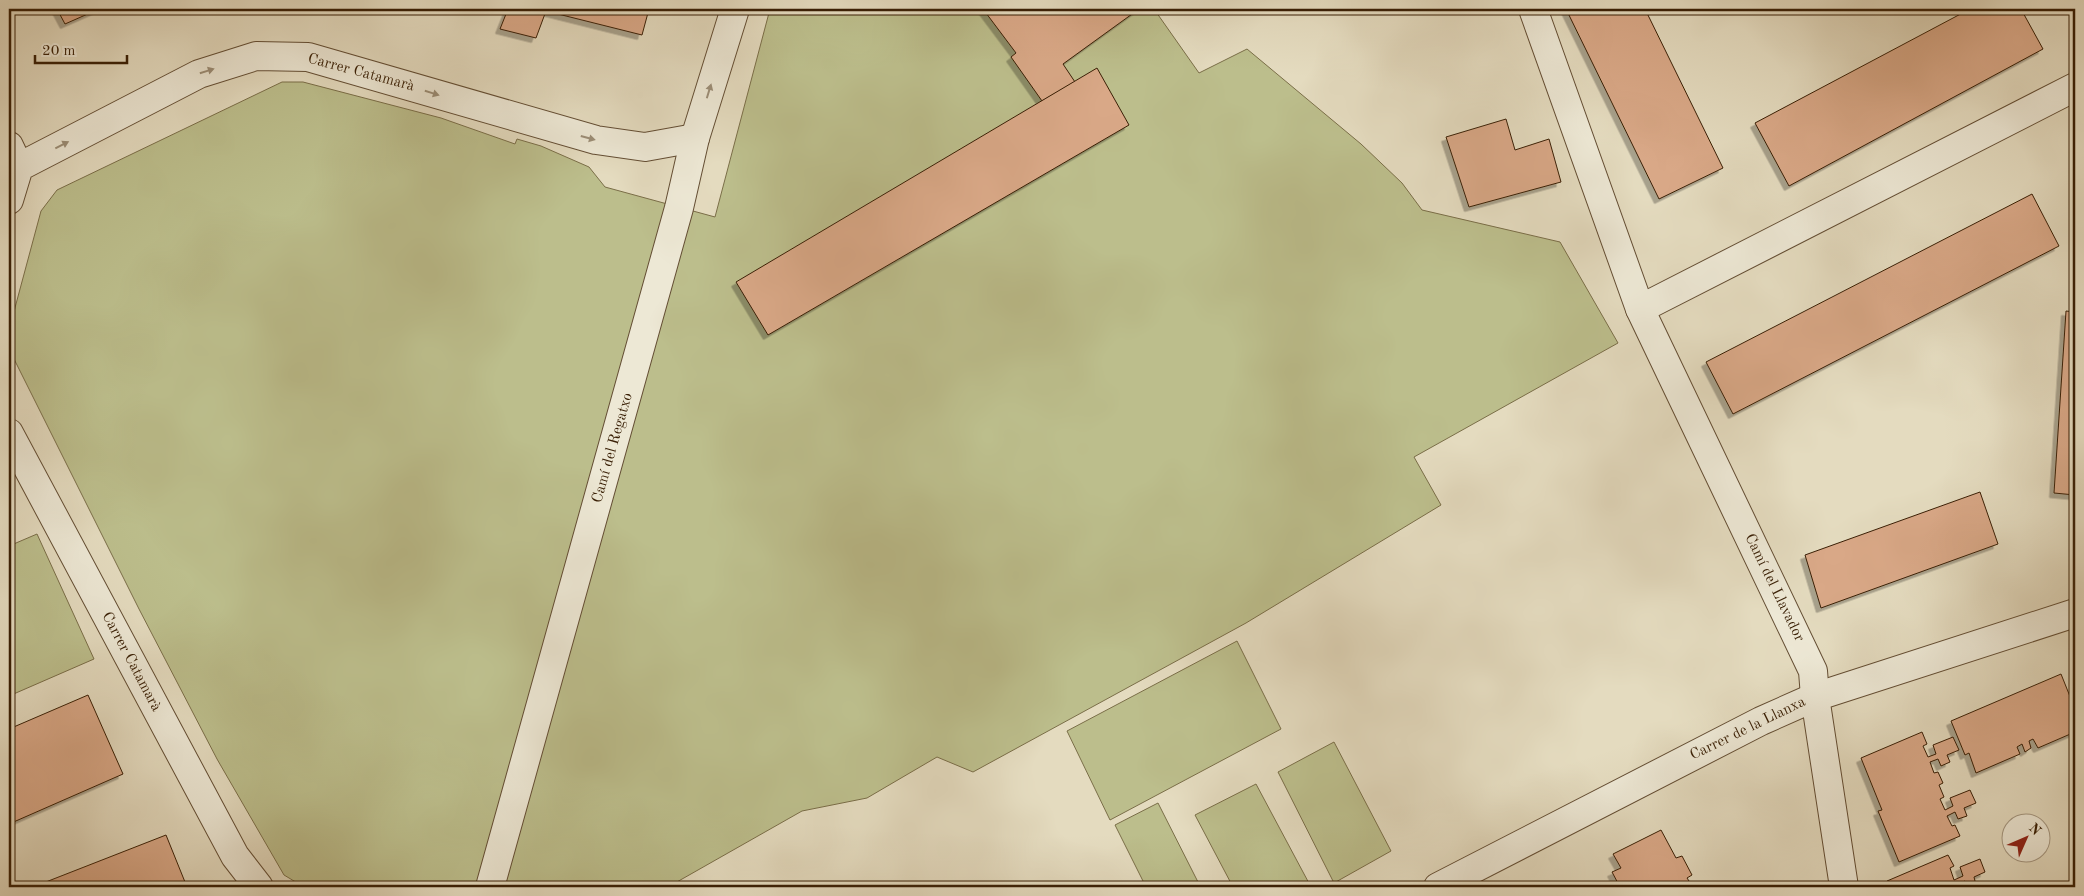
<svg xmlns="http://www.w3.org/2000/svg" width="2084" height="896" viewBox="0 0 2084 896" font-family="'Old Standard TT',serif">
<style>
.green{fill:#bcbe8c;stroke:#7a6e48}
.building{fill:#d9a887;stroke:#391f05;filter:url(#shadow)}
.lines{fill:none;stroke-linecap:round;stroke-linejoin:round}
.minor-casing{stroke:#644e34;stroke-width:30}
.minor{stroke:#ede8d5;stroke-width:28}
.oneway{fill:#9c8e77}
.labels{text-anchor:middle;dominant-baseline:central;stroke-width:4.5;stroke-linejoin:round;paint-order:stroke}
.street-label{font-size:15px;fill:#391f05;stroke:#ede8d5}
</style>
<defs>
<filter id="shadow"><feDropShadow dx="-4.5" dy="4.5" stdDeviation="0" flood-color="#0004"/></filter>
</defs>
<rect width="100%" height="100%" fill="#e4dbbf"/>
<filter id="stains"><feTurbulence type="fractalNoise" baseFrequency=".004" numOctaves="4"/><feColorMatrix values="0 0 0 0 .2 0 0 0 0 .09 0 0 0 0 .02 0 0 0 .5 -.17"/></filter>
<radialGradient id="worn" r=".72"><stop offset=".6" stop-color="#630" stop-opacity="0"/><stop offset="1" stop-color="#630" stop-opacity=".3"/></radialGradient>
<g class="green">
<path d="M770,9H1154L1199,73L1247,49L1361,144L1402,183L1422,210L1560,242L1618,343L1414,457L1441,505L1246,623L973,772L937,757L867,798L802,811L668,887H304L284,875L217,759L139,609L9,349V330L41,211L57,190L282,82H303L441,118L515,144L517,139L541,146L589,167L605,187L715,217Z"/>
<path d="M37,534L94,659L9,696V546Z"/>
<path d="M1237,641L1281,729L1110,820L1067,731Z"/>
<path d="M1334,742L1391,851L1334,883L1278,772Z"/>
<path d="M1256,784L1311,887H1233L1195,815Z"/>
<path d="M1158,803L1199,884L1194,887H1146L1115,825Z"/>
</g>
<g class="building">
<path d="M57,9H99L65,24Z"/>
<path d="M508,9H649L642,35L546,11L536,38L500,29Z"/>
<path d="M983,9H1139L1063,64L1075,82L1042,101L1011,57L1016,53Z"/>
<path d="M1566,9H1645L1723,168L1659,199Z"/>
<path d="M1970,9H2021L2043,49L1789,186L1755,123Z"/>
<path d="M1097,68L1129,125L768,335L736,282Z"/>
<path d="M1506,119L1515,150L1549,139L1561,182L1469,207L1446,137Z"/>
<path d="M2032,194L2059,246L1733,414L1706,362Z"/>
<path d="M2066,311L2075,312V495L2054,493Z"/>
<path d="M1980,492L1998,544L1821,608L1805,555Z"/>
<path d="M2061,674L2075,709L2072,710L2075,717V732L2038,748L2033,739L2029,741L2031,748L2025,752L2022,744L2017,747L2020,754L1976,773L1969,753L1965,755L1951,721Z"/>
<path d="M88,695L123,774L9,824V729Z"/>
<path d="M1922,732L1927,744L1923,746L1928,757L1936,754L1933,745L1953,737L1959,750L1947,755L1950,762L1941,766L1938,759L1930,762L1934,773L1938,772L1943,783L1939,785L1944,797L1940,799L1945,810L1953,806L1950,798L1970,790L1976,803L1964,808L1967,816L1958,819L1955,812L1947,816L1952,826L1955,825L1960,836L1899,862L1878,811L1882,810L1861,758Z"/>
<path d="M1661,830L1676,858L1682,856L1692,875L1687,878L1693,887H1620L1612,872L1621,868L1613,854Z"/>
<path d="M166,835L187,887H33Z"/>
<path d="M1948,855L1954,866L1950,868L1954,880L1963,876L1960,867L1980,859L1985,872L1974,877L1976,885L1967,887L1965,881L1956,885L1957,887H1890L1887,881Z"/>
</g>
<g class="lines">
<defs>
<g id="minor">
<path d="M1533,9L1640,309L1813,671L1815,697L1844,887"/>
<path d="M9,146L19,167"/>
<path d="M9,200L19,167L199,74L256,56L308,57L596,140L645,147L695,138"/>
<path d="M1640,309L2075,87"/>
<path d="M9,433L235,856L259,887"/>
<path d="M490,887L679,208L695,138L735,9"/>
<path d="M1438,887L1761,721L1815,697L2075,613"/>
</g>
</defs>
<use href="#minor" class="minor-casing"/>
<use href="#minor" class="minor"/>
</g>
<defs><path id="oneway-solid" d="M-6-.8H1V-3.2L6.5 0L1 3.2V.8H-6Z" transform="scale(1.25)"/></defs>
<g class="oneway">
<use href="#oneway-solid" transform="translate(207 71) rotate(-17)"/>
<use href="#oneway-solid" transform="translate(709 91) rotate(-73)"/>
<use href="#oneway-solid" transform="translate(432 93) rotate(17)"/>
<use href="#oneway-solid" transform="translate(588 138) rotate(15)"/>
<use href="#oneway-solid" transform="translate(62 145) rotate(-27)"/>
</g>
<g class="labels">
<g class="street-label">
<text transform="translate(361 73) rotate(15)">Carrer Catamarà</text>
<text transform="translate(613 448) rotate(-74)">Camí del Regatxo</text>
<text transform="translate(1774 588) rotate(64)">Camí del Llavador</text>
<text transform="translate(131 662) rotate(62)">Carrer Catamarà</text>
<text transform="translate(1748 729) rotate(-26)">Carrer de la Llanxa</text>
</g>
</g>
<rect width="2084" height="896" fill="none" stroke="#e4dbbf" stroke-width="30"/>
<rect x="10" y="10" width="2064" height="876" fill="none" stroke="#391f05" stroke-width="2.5"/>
<rect x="15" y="15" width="2054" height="866" fill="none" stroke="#391f05"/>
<g transform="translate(2026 838) rotate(45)"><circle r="24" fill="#ede8d5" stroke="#a59882"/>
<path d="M0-4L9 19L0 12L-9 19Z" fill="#8f2418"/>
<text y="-8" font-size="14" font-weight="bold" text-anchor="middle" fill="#391f05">N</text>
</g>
<path d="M35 55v8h92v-8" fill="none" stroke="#391f05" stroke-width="2.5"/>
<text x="42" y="55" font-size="15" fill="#391f05" stroke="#ede8d5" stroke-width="4" paint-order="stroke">20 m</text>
<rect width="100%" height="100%" filter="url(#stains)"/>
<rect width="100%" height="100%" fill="url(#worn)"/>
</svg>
